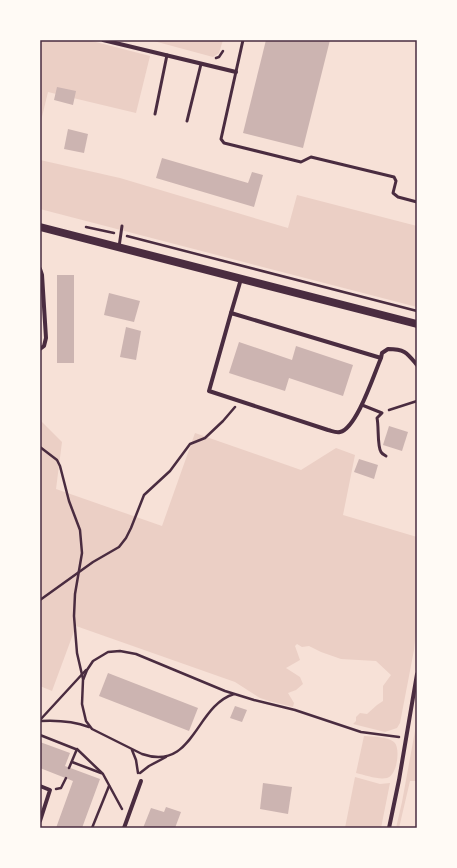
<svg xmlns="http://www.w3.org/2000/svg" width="457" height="868" viewBox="0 0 457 868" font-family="'Space Grotesk',sans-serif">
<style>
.green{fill:#ebcfc5}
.building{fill:#ccb4b1}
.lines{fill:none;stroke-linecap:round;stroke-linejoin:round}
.path{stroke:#4a2c40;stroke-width:2.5}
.service{stroke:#4a2c40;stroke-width:3}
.minor{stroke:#4a2c40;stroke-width:4}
.secondary{stroke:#4a2c40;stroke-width:8}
.neatline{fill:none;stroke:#4a2c40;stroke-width:1.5}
</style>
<rect width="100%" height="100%" fill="#f7e1d7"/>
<g class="green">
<path d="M40,40H88L150,56L136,113L48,92L40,125Z"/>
<path d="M150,40H223L219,53L213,57Z"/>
<path d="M40,160L120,178L288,228L297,195L417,226V307L40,209Z"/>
<path d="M40,420L62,442L56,489L162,526L195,433L301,470L336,448L355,455L343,515L417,537V622L414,650L400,723L397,728L385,732L353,724L356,721V717L360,713L367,714L377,705L383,701V686L391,675L376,661L341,659L321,652L309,646L302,647L297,644L295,646L300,660L286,668L300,677L303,684L296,690L288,693L294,703L293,707L269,701L260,698L235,682L76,626L52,691L40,686Z"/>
<path d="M417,720V781H410L399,828H396L402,802Z"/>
<path d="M364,736C374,737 386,736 394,742C401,748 397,776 387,778C378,780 365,775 356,773Z"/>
<path d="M355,777L380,784L390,783L381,828H345Z"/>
</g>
<g class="building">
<path d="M266,40H330L303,148L243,133Z"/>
<path d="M57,87L76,91L73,105L54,100Z"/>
<path d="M68,129L88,134L84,153L64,149Z"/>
<path d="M162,158L248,183L252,172L263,175L254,207L156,178Z"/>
<rect x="57" y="275" width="17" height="88"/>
<path d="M109,293L140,301L134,322L104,315Z"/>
<path d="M126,327L141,331L136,360L120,357Z"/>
<path d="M239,342L292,360L296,346L353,365L343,396L289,378L285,391L229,373Z"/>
<path d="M389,426L408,432L402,451L383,445Z"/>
<path d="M359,459L378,465L374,479L354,472Z"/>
<path d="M108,673L198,708L189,731L99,696Z"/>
<path d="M235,706L247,710L242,722L230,718Z"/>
<path d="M40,742L70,753L65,766L100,779L82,828H56L73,781L40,768Z"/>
<path d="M263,783L292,787L288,814L260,809Z"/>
<path d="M166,807L181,812L175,828H143L151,808L164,812Z"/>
</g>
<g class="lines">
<g class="path">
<path d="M216,58L219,57L223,51"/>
<path d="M86,227L114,233"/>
<path d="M127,236L417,311"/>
<path d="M389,410L417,401"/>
<path d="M40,447L57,460L60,466L69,501L80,530L82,553L75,594L74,616L77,653L83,679"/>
<path d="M40,600L93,562L119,547L126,538L131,528L144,495L170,471L190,444L205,438L223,421L235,407"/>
<path d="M234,694C195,706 194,772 142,754L92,729L86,721L82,704L83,680L87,670L93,661L108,652L120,651L136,654L225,691L254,700L295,710L361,732L399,737"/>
<path d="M40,720L86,670"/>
<path d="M40,721C57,720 73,721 89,727"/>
<path d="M40,735L78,750L103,774L122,809"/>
<path d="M132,750L136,760L138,773"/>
<path d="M72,762L101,773"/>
<path d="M69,768L77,749"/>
<path d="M140,773L149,766L166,757"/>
<path d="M56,789L61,788L66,778"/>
<path d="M92,828L109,786"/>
</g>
<g class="service">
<path d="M243,40L221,139L224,143L301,162L311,157L394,177L396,181L393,193L398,197L417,202"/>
<path d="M155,114L167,55"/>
<path d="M187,121L201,64"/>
<path d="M119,247L122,226"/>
<path d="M362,405L382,413L377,418C379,426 377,446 381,452C382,454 384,455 386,456"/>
</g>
<g class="minor">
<path d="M103,40L236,72"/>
<path d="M40,269L42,275L46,338L44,346L40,349"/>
<path d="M231,313L241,279"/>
<path d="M381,358L231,313L209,391L328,430C332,431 336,433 340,432C357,428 374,374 381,358L382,353L388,349C405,349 407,353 417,365"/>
<path d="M40,786L50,790L40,821"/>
<path d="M124,828L141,781"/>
<path d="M389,828L399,780L417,674"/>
</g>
<path class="secondary" d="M40,227L417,324"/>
</g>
<rect width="457" height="868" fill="none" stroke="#fffaf5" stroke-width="82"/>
<rect x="41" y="41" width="375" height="786" class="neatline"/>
</svg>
